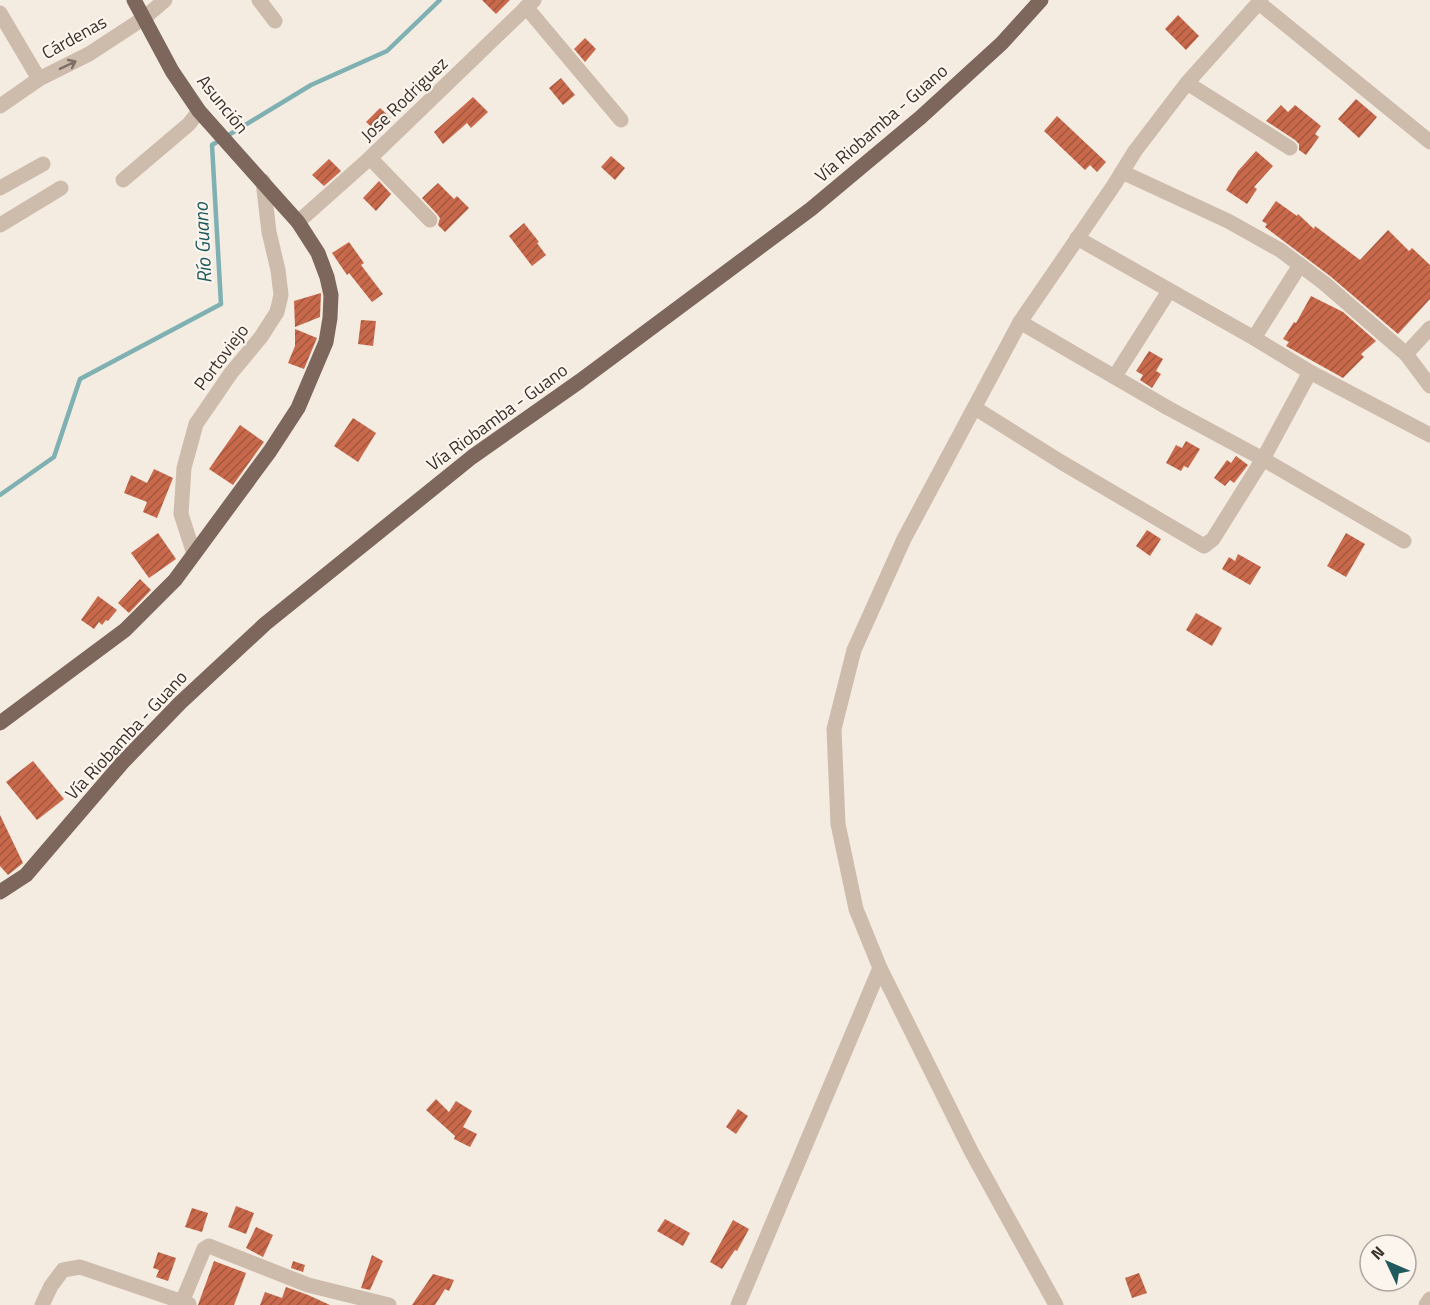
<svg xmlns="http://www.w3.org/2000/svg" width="1430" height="1305" viewBox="0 0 1430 1305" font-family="'Titillium Web',sans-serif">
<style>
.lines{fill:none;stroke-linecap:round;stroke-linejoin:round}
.stream{stroke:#7fb0b2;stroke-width:4.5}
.building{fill:url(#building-hatch)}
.minor{stroke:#cdbbac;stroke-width:15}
.major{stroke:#7d675c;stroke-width:15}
.oneway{stroke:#7d6f65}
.labels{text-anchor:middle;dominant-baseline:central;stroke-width:4.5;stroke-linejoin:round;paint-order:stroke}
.street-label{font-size:18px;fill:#3b302b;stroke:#fbf5ee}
.water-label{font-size:20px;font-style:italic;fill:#1f5a5e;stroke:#fbf5ee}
</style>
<defs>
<pattern id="building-hatch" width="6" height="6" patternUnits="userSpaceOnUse" patternTransform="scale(1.5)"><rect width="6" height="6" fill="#c8694b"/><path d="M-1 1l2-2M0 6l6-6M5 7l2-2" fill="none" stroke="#a4573f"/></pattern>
</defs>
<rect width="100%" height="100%" fill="#f4ebe1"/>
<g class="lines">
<path class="stream" d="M0,495L54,457L80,379L221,304L212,145L311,85L387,51L440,0"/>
</g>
<g class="building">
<path d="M482,0H510L496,14Z"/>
<path d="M1178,15L1199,36L1186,50L1165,29Z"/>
<path d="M585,38L596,49L585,62L574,49Z"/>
<path d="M561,78L575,95L563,105L549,88Z"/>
<path d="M473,97L488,112L471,128L467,123L443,144L434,132Z"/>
<path d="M1356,99L1377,117L1359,138L1338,119Z"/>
<path d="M1281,105L1288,112L1295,105L1321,126L1315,134L1319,137L1306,155L1299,150V144L1295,140L1266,121Z"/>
<path d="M380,108L391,118L377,132L366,122Z"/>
<path d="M1057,116L1106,162L1097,172L1090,165L1085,170L1044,131Z"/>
<path d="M1256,151L1273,166L1254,187L1257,189L1247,204L1226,190L1238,171Z"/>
<path d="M611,156L625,168L615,180L601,167Z"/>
<path d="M329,159L341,171L324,186L312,175Z"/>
<path d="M379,181L391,194L376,211L363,198Z"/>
<path d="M438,183L454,199L457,196L469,208L445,232L438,225L440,218L437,214L422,198Z"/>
<path d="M1276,201L1297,216L1298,214L1314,229L1315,226L1360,260L1388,230L1409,251L1412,248L1430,265V299L1398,334L1330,276L1265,227L1267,224L1262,221Z"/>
<path d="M524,223L539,242L537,243L546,255L532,266L509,236Z"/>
<path d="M349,242L364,263L361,265L383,294L372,302L349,273L347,275L332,253Z"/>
<path d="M321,293L320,317L295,327L294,301Z"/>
<path d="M1311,296L1343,312L1376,341L1361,354L1364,357L1343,378L1286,346L1289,342L1283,339L1294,322L1296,323Z"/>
<path d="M361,320L376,321L373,346L358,344Z"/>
<path d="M295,329L317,338L304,369L288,363L295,346Z"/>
<path d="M1149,351L1163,359L1156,371L1161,374L1152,388L1140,380L1143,375L1136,371Z"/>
<path d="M353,418L376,433L358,462L334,446Z"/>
<path d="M240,425L264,442L233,485L209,469Z"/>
<path d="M1186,441L1200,449L1188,468L1184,466L1181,471L1166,463L1176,445L1182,448Z"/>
<path d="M1236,456L1248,465L1234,483L1230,480L1225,486L1214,478L1227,460L1231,463Z"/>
<path d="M154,469L173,478L157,518L143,512L147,502L124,493L131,475L147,483Z"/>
<path d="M1147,530L1161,539L1150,556L1136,546Z"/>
<path d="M158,533L176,559L149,578L131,553Z"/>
<path d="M1346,533L1365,544L1346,577L1327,566Z"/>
<path d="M1238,554L1261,567L1250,585L1222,569L1229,557L1235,561Z"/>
<path d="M140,579L151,590L129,613L118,603Z"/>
<path d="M98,596L117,610L108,621L106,620L102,625L99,622L94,629L81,620Z"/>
<path d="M1196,613L1222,628L1212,646L1186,630Z"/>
<path d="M33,761L64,799L37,820L6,782Z"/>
<path d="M0,815L23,863L8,875L0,866Z"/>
<path d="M436,1099L449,1112L456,1101L472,1111L463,1127L477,1134L470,1147L454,1139L455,1136L426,1110Z"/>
<path d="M738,1109L748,1116L736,1134L726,1127Z"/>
<path d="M236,1206L254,1213L246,1234L228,1227Z"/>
<path d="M192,1208L208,1213L202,1232L185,1227Z"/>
<path d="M665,1219L690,1233L683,1246L657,1231Z"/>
<path d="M733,1220L749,1229L737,1251L735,1250L722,1269L710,1262Z"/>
<path d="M256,1227L273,1235L263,1257L246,1248Z"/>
<path d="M158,1252L176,1258L168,1281L156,1277L159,1270L153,1268Z"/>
<path d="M372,1255L383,1261L370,1290L361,1288Z"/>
<path d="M214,1261L246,1273L234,1305H198Z"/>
<path d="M293,1261L305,1265L303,1272L291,1268Z"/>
<path d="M1139,1273L1147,1293L1132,1298L1125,1278Z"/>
<path d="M433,1274L454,1280L449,1291L445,1289L435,1305H412Z"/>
<path d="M286,1287L308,1295L330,1305H260L265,1292L282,1298Z"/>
</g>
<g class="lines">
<g class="minor">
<path d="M259,0L275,21"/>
<path d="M1259,3L1430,142"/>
<path d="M526,7L621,120"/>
<path d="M0,13L39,79"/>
<path d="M1187,83L1290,148"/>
<path d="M0,106L39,79L89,54L144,18L165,0"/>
<path d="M370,158L430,220"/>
<path d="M1122,172L1228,221L1280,250L1324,283L1406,354L1430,386"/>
<path d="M123,180L189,124L199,111"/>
<path d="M0,188L43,164"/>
<path d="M298,222L370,158L534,0"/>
<path d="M0,225L61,188"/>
<path d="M1077,238L1254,338L1310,372L1430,435"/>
<path d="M1020,322L1168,408L1263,459L1404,541"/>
<path d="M1254,338L1300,265"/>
<path d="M1406,354L1430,328"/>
<path d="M1115,376L1169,291"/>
<path d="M975,408L1061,462L1204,546L1213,539L1263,459L1310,372"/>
<path d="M194,554L181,514L184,468L196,424L231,373L261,337L277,312L281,295L278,270L269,232L263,181"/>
<path d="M182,1302L204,1249L209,1246L308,1285L389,1305"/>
<path d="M42,1305L51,1286L63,1270L80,1267L189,1304"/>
<path d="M738,1305L880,968"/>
<path d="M1056,1305L971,1151L880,968L856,909L838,824L834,729L854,650L904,539L1020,322L1114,185L1135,151L1187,83L1261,0"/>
<path d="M1426,1305L1430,1299"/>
</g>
<g class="major">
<path d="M0,723L125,630L175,580L270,451L298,408L326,342L330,318L331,295L327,277L318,253L298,222L199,111L172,71L134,0"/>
<path d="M0,892L26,875L122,763L180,703L265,624L472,457L580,381L811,209L921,117L1002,43L1041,0"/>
</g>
</g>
<defs><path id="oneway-shaft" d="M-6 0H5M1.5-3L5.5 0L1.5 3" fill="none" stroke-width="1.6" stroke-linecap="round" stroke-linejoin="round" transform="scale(1.5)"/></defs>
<use class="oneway" href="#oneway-shaft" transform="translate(68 65) rotate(-26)"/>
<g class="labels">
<g class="street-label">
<text transform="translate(74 37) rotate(-29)">Cárdenas</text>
<text transform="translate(404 99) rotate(-44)">Jose Rodriguez</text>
<text transform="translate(223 104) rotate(51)">Asunción</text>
<text transform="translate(881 123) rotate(-41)">Vía Riobamba - Guano</text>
<text transform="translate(221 357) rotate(-53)">Portoviejo</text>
<text transform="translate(497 417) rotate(-36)">Vía Riobamba - Guano</text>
<text transform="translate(126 735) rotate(-47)">Vía Riobamba - Guano</text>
</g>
<g class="water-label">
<text transform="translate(202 243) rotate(-93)">Río Guano</text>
</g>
</g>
<g transform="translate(1388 1263) rotate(314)"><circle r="28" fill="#fbf5ee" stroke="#aea6a0" stroke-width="1.5"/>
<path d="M0-4.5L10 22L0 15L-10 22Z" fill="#1f5a5e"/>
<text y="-9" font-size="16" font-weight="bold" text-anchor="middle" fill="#3b302b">N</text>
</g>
</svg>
